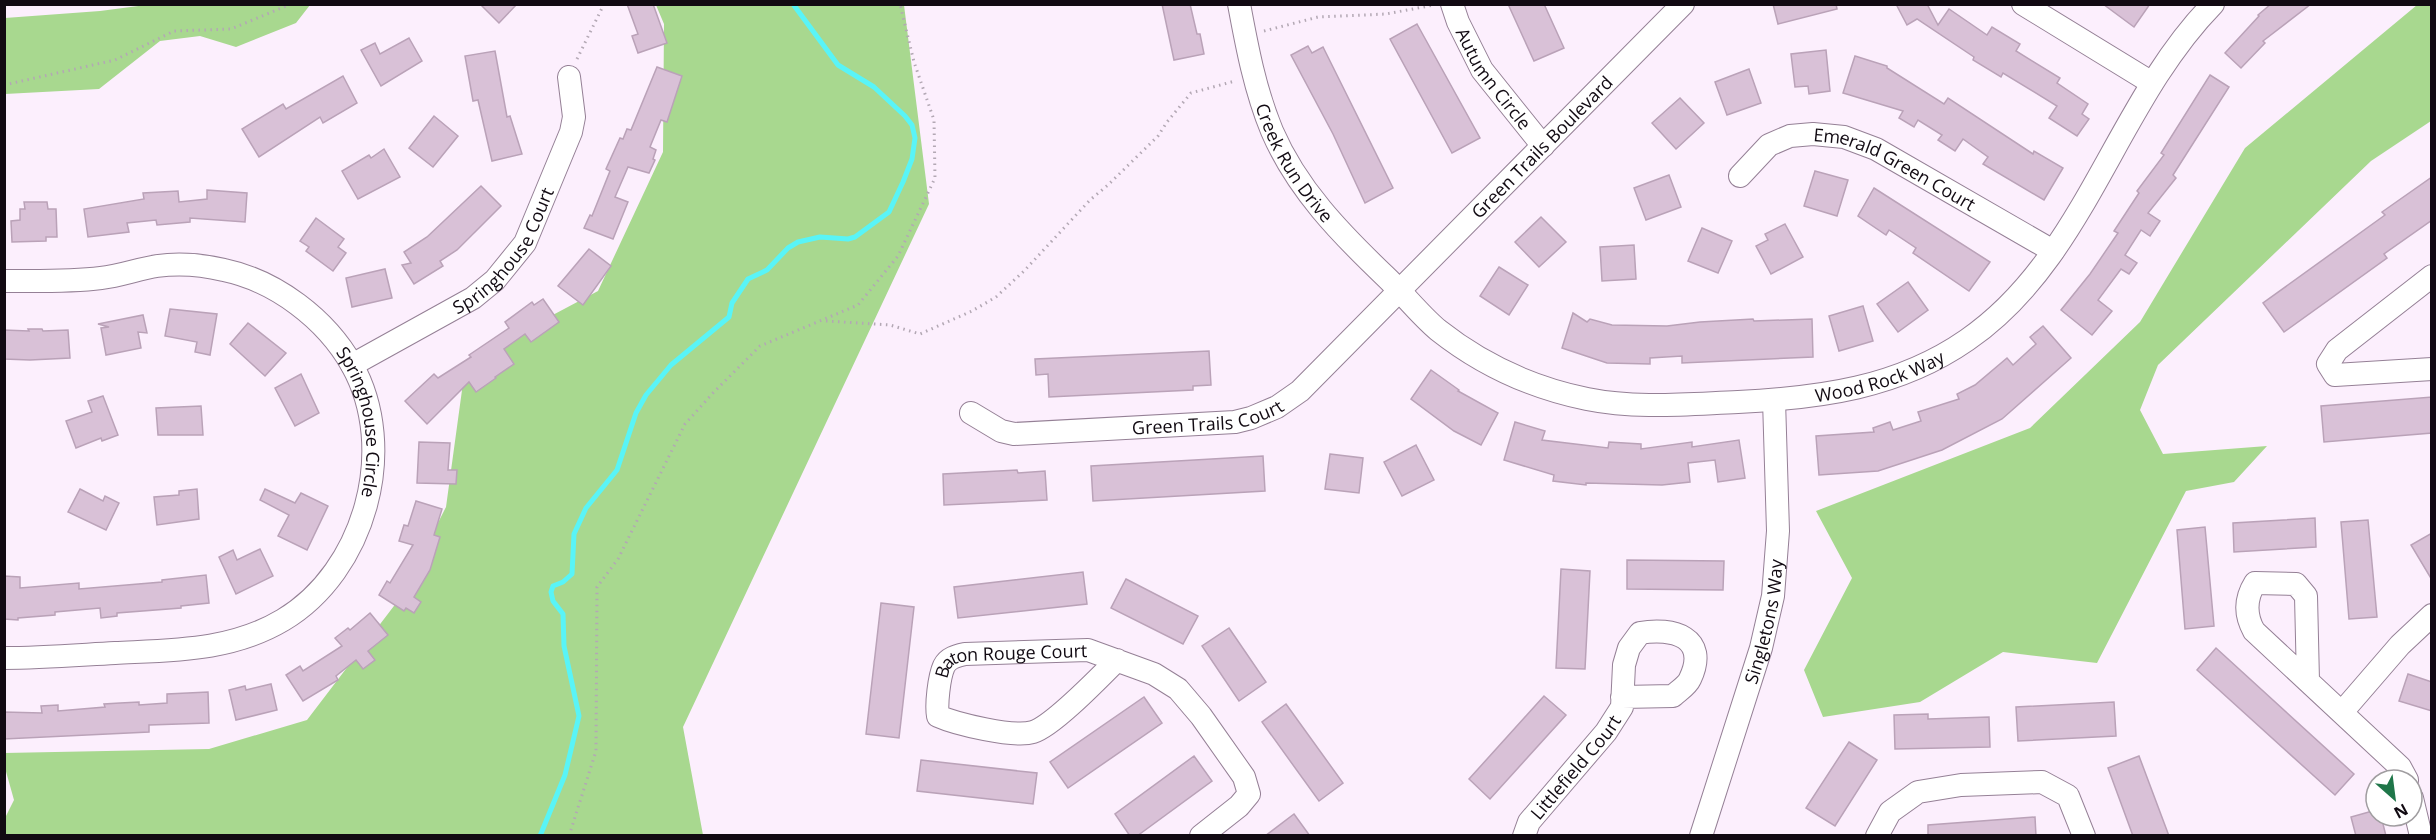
<svg xmlns="http://www.w3.org/2000/svg" width="2436" height="840" viewBox="0 0 2436 840" font-family="'Open Sans',sans-serif">
<style>
.green{fill:#a8d88f}
.lines{fill:none;stroke-linecap:round;stroke-linejoin:round}
.stream{stroke:#59f4f7;stroke-width:5}
.building{fill:#d9c1d7;stroke:#baa2b8;stroke-width:1.5}
.minor-casing{stroke:#958096;stroke-width:24}
.path{stroke:#b3a8b4;stroke-width:3;stroke-dasharray:1.5 4.5;stroke-linecap:butt}
.minor{stroke:#fff;stroke-width:22}
.labels{text-anchor:middle;dominant-baseline:central;stroke-width:4.5;stroke-linejoin:round;paint-order:stroke}
.street-label{font-size:18px;fill:#110a12;stroke:#fff}
</style>
<rect width="100%" height="100%" fill="#fceffd"/>
<g class="green">
<path d="M146,5H310L296,23L236,47L200,36L160,41L99,89L5,94V18L100,11Z"/>
<path d="M656,5H904L929,204L683,727L703,835H5V818L14,800L5,768L4,753L209,749L307,720L400,598L446,507L466,361L598,291L663,152L664,24Z"/>
<path d="M2417,5H2431V121L2371,161L2158,365L2140,410L2163,454L2267,446L2234,482L2186,491L2097,663L2003,652L1920,702L1823,717L1804,670L1852,578L1816,511L2030,428L2140,322L2245,148Z"/>
</g>
<g class="lines">
<path class="stream" d="M540,836L565,775L579,716L564,646L563,614L553,601L551,592L553,586L563,582L572,574L574,534L586,508L617,470L636,413L646,395L671,365L729,317L732,303L748,279L767,270L788,248L798,242L820,237L848,239L855,237L889,212L903,182L912,159L915,138L912,125L905,116L874,87L838,65L793,4"/>
</g>
<g class="building">
<path d="M480,4H517L499,23Z"/>
<path d="M627,4H653L667,43L638,53L632,36L638,34Z"/>
<path d="M1162,4H1190L1197,34H1200L1204,54L1174,60Z"/>
<path d="M1508,4H1544L1564,48L1534,61Z"/>
<path d="M1773,4H1836L1837,9L1778,24Z"/>
<path d="M1896,4H1927L1938,25L1949,9L1987,35L1992,27L2020,44L2016,51L2060,78L2057,83L2088,104L2082,114L2089,119L2077,136L2049,118L2057,106L2003,73L2001,77L1973,60L1974,57L1917,19L1907,25Z"/>
<path d="M2103,4H2150L2134,27Z"/>
<path d="M2271,4H2311L2263,41L2265,43L2241,68L2225,53L2259,16L2258,15Z"/>
<path d="M1417,24L1480,138L1452,153L1390,39Z"/>
<path d="M409,38L422,61L381,86L361,50L375,43L380,54Z"/>
<path d="M1308,46L1312,53L1323,47L1393,188L1365,203L1333,134L1291,55Z"/>
<path d="M1826,50L1830,91L1809,94L1808,86L1795,87L1791,54Z"/>
<path d="M495,51L507,117L510,116L522,154L492,161L478,100L473,101L465,56Z"/>
<path d="M1855,56L1887,66V68L1944,104L1948,98L2033,154L2034,151L2063,168L2044,200L1983,164L1988,157L1963,139L1955,151L1938,140L1942,135L1918,120L1914,127L1899,118L1903,111L1843,93Z"/>
<path d="M657,67L682,76L667,122L661,120L650,147L656,150L653,159L655,160L649,173L628,167L615,197L628,202L613,239L584,228L590,215L592,216L610,171L606,169L620,138L623,139L627,129L631,130Z"/>
<path d="M1749,69L1761,103L1727,115L1715,82Z"/>
<path d="M2210,75L2229,87L2173,175L2176,178L2148,213L2160,221L2150,236L2141,230L2125,255L2137,263L2129,274L2121,269L2098,300L2112,311L2092,335L2061,310L2090,274L2118,233L2114,231L2139,193L2137,191L2164,155L2161,153Z"/>
<path d="M343,76L357,103L323,123L320,117L259,157L242,129L283,104L286,109Z"/>
<path d="M1680,98L1704,123L1676,149L1652,123Z"/>
<path d="M434,116L458,136L433,167L409,148Z"/>
<path d="M384,149L400,177L358,199L342,171L369,155L371,158Z"/>
<path d="M1815,171L1848,180L1837,216L1804,206Z"/>
<path d="M1669,175L1681,207L1646,220L1634,188Z"/>
<path d="M2432,177V220L2384,254L2387,258L2284,332L2263,303L2385,215L2382,212Z"/>
<path d="M481,186L501,206L457,250L440,261L443,266L414,284L402,265L411,263L404,252L427,237Z"/>
<path d="M1874,188L1990,262L1969,291L1913,253L1916,248L1889,230L1886,235L1858,216Z"/>
<path d="M207,190L247,193L245,222L190,218V222L157,225L156,220L127,223L129,232L88,237L84,209L144,199L143,193L178,191L179,202L207,199Z"/>
<path d="M24,202H47L48,209H56L57,237H46V241L12,242L11,221L20,220V209H25Z"/>
<path d="M1541,217L1566,242L1539,267L1515,242Z"/>
<path d="M316,218L344,239L338,247L346,253L333,271L306,251L309,247L300,241Z"/>
<path d="M1785,224L1803,257L1771,274L1756,246L1768,240L1765,234Z"/>
<path d="M1702,228L1732,241L1718,273L1688,261Z"/>
<path d="M1634,245L1636,279L1602,281L1600,247Z"/>
<path d="M589,249L611,266L583,305L558,286Z"/>
<path d="M1499,267L1528,285L1509,315L1480,296Z"/>
<path d="M385,269L392,298L352,307L346,278Z"/>
<path d="M1908,282L1928,310L1898,332L1877,304Z"/>
<path d="M543,299L559,322L531,342L525,334L504,349L514,364L495,377L496,378L476,392L469,382L427,424L405,401L434,374L438,378L471,357L469,355L509,328L505,322L532,302L534,305Z"/>
<path d="M1863,306L1873,341L1839,351L1829,316Z"/>
<path d="M170,309L217,314L210,355L195,352L197,342L165,336Z"/>
<path d="M1573,313L1587,322L1590,319L1612,325L1667,326L1700,322L1753,319L1754,321L1812,319L1813,357L1682,363V356L1650,358V364L1607,363L1562,348Z"/>
<path d="M143,315L147,333L138,332L141,348L106,355L101,328L109,327L98,324Z"/>
<path d="M248,323L286,353L265,376L230,344Z"/>
<path d="M2043,326L2071,358L2002,419L1942,450L1878,471L1819,475L1816,436L1874,432L1873,428L1890,422L1893,430L1921,421L1918,412L1959,399L1957,394L1975,385L2007,358L2013,365L2036,344L2030,337Z"/>
<path d="M28,329H42L43,331L68,330L70,358L30,360L4,359V330L29,331Z"/>
<path d="M1209,351L1211,385L1193,386V390L1049,397L1048,374L1036,375L1035,359Z"/>
<path d="M1431,370L1459,390L1458,391L1498,413L1481,445L1454,431L1411,399Z"/>
<path d="M301,374L319,413L295,426L275,388Z"/>
<path d="M103,396L118,435L102,441L101,438L76,448L66,421L92,412L88,401Z"/>
<path d="M2432,397V433L2324,442L2321,406Z"/>
<path d="M201,406L203,435H158L156,408Z"/>
<path d="M1515,422L1545,431L1542,440L1608,448L1609,442L1641,444V449L1692,442V447L1739,440L1745,478L1718,482L1715,460L1688,463L1690,482L1662,485L1586,483V485L1553,481L1554,475L1504,460Z"/>
<path d="M419,442L450,443L448,470H457L456,484L417,483Z"/>
<path d="M1416,445L1434,480L1402,496L1384,462Z"/>
<path d="M1330,454L1363,458L1359,493L1325,489Z"/>
<path d="M1263,456L1265,491L1093,501L1091,466Z"/>
<path d="M1017,470L1018,473L1045,471L1047,500L944,505L943,474Z"/>
<path d="M80,489L103,501L105,496L119,503L106,530L68,512Z"/>
<path d="M197,489L199,519L157,525L154,497L179,495V491Z"/>
<path d="M265,489L295,503L301,493L328,506L307,550L278,536L289,515L260,500Z"/>
<path d="M416,501L442,509L434,535L440,537L430,570L414,597L421,602L414,613L406,608L404,611L379,595L387,581L390,583L413,545L399,541L404,525L408,526Z"/>
<path d="M2315,518L2316,547L2234,552L2233,523Z"/>
<path d="M2368,520L2377,617L2349,619L2341,522Z"/>
<path d="M2205,527L2214,626L2185,629L2177,530Z"/>
<path d="M2432,533V580L2411,545Z"/>
<path d="M260,549L273,576L236,594L219,557L233,550L237,560Z"/>
<path d="M1627,560L1724,561L1723,590L1627,589Z"/>
<path d="M1561,569L1590,571L1585,669L1556,668Z"/>
<path d="M1083,572L1087,604L958,618L954,587Z"/>
<path d="M206,575L209,603L181,606V608L117,613V616L101,618L100,608L55,612V615L18,618V620L4,619V576L20,577V588L79,583V589L162,582V580Z"/>
<path d="M1126,579L1198,616L1183,644L1111,608Z"/>
<path d="M881,603L914,607L899,738L866,734Z"/>
<path d="M370,613L388,635L368,651L375,660L363,669L356,660L336,676L338,680L303,701L286,675L300,666L303,671L342,646L335,638L348,628L350,630Z"/>
<path d="M1229,628L1266,682L1239,701L1202,646Z"/>
<path d="M2216,648L2354,774L2335,795L2197,670Z"/>
<path d="M2408,674L2432,682V711L2399,701Z"/>
<path d="M271,684L277,710L236,720L229,690L245,686L246,690Z"/>
<path d="M208,692L209,723L149,725V732L4,739V712L42,713L41,706L58,705V711L105,707L104,704L120,703L139,702V705L167,703V694Z"/>
<path d="M1544,696L1566,715L1490,799L1469,779Z"/>
<path d="M1144,697L1162,723L1068,788L1050,762Z"/>
<path d="M2114,702L2116,736L2018,741L2016,707Z"/>
<path d="M1286,704L1343,783L1319,801L1262,722Z"/>
<path d="M1928,714V719L1989,717L1990,747L1895,749L1894,715Z"/>
<path d="M1849,742L1877,760L1835,826L1806,808Z"/>
<path d="M1194,756L1212,781L1137,836H1130L1115,814Z"/>
<path d="M2139,756L2169,836H2133L2108,768Z"/>
<path d="M921,760L1037,773L1033,804L917,791Z"/>
<path d="M2376,810V816H2381L2386,836H2356L2351,817Z"/>
<path d="M1294,814L1310,836H1265Z"/>
<path d="M2035,817L2036,836H1928V825Z"/>
</g>
<g class="lines">
<defs>
<g id="minor">
<path id="s1" d="M1239,4C1247,47 1255,90 1272,131C1297,189 1340,233 1385,276C1403,293 1419,314 1438,330C1481,364 1533,388 1587,399C1636,409 1687,404 1738,402C1819,398 1898,388 1967,340C2085,259 2115,104 2213,4"/>
<path id="s2" d="M1452,4L1458,22L1482,70L1543,146"/>
<path d="M2023,4L2152,83"/>
<path id="s3" d="M1740,176L1769,145L1790,136L1813,134L1844,137L1876,149L2053,251"/>
<path d="M2432,276L2337,350L2328,364L2335,375L2432,369"/>
<path id="s4" d="M4,281C37,281 69,282 101,278C120,276 138,269 157,266C179,263 203,265 224,270C276,281 326,319 352,365C399,449 365,571 283,620C231,651 174,650 115,653C78,655 41,658 4,658"/>
<path id="s5" d="M352,365L473,298L495,280L525,243L571,132L574,117L569,77"/>
<path id="s6" d="M971,413L1001,431L1014,434L1235,422L1251,418L1277,407L1300,391L1683,4"/>
<path id="s7" d="M1117,660C1101,676 1053,726 1033,732C1014,738 956,724 938,716C936,705 939,677 944,666C948,658 956,656 965,654L1088,650L1154,674L1178,689L1201,716L1244,777L1249,794L1239,806L1201,836"/>
<path d="M2308,681L2306,596L2296,584L2255,583C2245,599 2245,615 2254,631L2400,767L2407,780"/>
<path d="M2343,711L2400,645L2432,615"/>
<path d="M2412,798L2421,836"/>
<path id="s8" d="M1524,836L1529,822L1606,732L1622,707L1624,665L1629,648L1640,633C1672,627 1710,637 1690,679C1687,686 1678,691 1673,696L1622,697"/>
<path id="s9" d="M1701,836L1761,648L1773,596L1778,531L1774,400"/>
<path d="M1877,836L1890,812L1918,792L1961,785L2042,782L2068,796L2084,836"/>
</g>
</defs>
<use href="#minor" class="minor-casing"/>
<g class="path">
<path d="M1264,31L1318,17L1386,14L1434,5"/>
<path d="M577,59L604,4"/>
<path d="M4,85L115,60L174,31L231,29L291,4"/>
<path d="M826,321L890,325L920,334L972,311L996,297L1024,271L1090,200L1108,185L1158,136L1167,122L1191,93L1235,81"/>
<path d="M569,836L596,751L597,587L618,559L685,424L713,393L760,346L858,305L898,256L935,178L934,120L914,62L900,4"/>
</g>
<use href="#minor" class="minor"/>
</g>
<g class="labels">
<g class="street-label">
<text stroke="none"><textPath href="#s2" startOffset="86">Autumn Circle</textPath></text>
<text stroke="none"><textPath href="#s6" startOffset="686">Green Trails Boulevard</textPath></text>
<text stroke="none"><textPath href="#s1" startOffset="170">Creek Run Drive</textPath></text>
<text stroke="none"><textPath href="#s3" startOffset="178">Emerald Green Court</textPath></text>
<text stroke="none"><textPath href="#s5" startOffset="195">Springhouse Court</textPath></text>
<text stroke="none"><textPath href="#s1" startOffset="854">Wood Rock Way</textPath></text>
<text stroke="none"><textPath href="#s6" startOffset="243">Green Trails Court</textPath></text>
<text stroke="none"><textPath href="#s4" startOffset="444">Springhouse Circle</textPath></text>
<text stroke="none"><textPath href="#s9" startOffset="224">Singletons Way</textPath></text>
<text stroke="none"><textPath href="#s7" startOffset="327">Baton Rouge Court</textPath></text>
<text stroke="none"><textPath href="#s8" startOffset="87">Littlefield Court</textPath></text>
</g>
</g>
<rect width="2436" height="840" fill="none" stroke="#110a12" stroke-width="12"/>
<g transform="translate(2394 798) rotate(152)"><circle r="28" fill="#ffffff" stroke="#a09da0" stroke-width="1.5"/>
<path d="M0-4.5L10 22L0 15L-10 22Z" fill="#1f7649"/>
<text y="-9" font-size="16" font-weight="bold" text-anchor="middle" fill="#110a12">N</text>
</g>
</svg>
